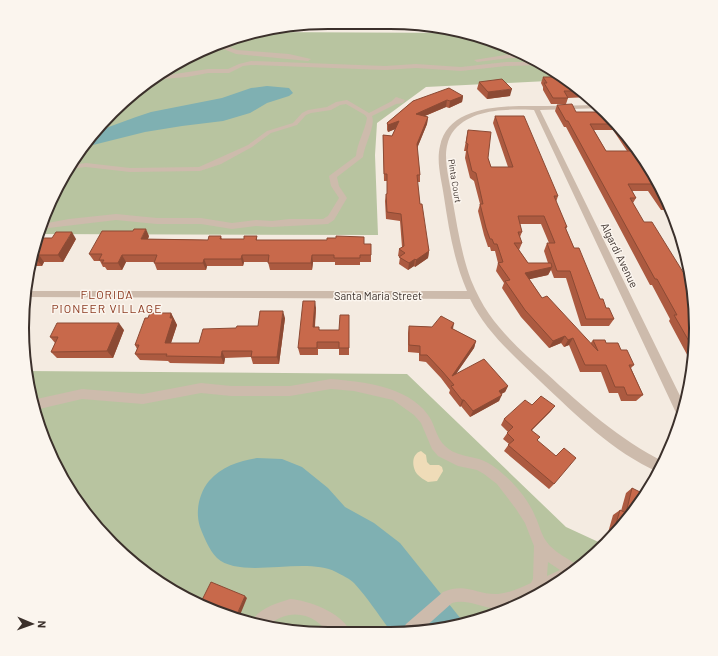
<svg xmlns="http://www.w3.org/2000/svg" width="718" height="656" viewBox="0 0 718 656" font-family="Barlow,sans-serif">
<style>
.green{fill:#b8c4a0}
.sand{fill:#efdcb8}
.water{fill:#7fb0b2}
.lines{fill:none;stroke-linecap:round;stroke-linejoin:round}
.minor{fill:#cdbbac;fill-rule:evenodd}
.wall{fill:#ac5a40;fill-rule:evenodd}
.shaded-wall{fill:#8c4a34}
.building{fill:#c8694b;stroke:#8c4a34;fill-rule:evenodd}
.labels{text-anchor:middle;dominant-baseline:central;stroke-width:3;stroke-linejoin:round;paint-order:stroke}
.far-street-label{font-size:9px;fill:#3b302b;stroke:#fbf5ee}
.street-label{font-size:11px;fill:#3b302b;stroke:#fbf5ee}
.neighbourhood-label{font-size:12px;letter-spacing:1px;fill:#8c3b22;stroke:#fbf5ee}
.rim{fill:none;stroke:#3b302b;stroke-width:2}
</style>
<rect width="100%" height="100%" fill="#f4ebe1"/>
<g class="green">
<path d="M257,32L466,33L507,45L560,74L568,80L426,87L377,123L375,155L378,235L38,234L53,193L85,142L142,85L193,53Z"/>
<path d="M26,371L407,374L566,527L605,545L560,582L507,611L450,628L288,631L230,618L175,593L126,558L85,514L45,445L28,388Z"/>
</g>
<path class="sand" d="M421,451L426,455L427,462L430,465H439L442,467L443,471L437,481L428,482C424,480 420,477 417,474C412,467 411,454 421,451Z"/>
<g class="water">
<path d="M267,86L289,88L293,93L289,96L267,103L250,113L223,121L182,126L145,132L81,148L95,132L136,117L151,112L222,98L251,88Z"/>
<path d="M257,458L282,459L302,467L328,488L345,507L374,523L400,543L465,624L450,628L389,629C378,614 367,597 354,583C350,579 342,575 336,572C305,556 241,580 217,558C209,550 204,537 200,527C195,512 199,493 209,481C222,466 239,461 257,458Z"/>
</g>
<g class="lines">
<g class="minor">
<path d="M220,44L237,50L289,54L311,59L308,61L236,54L216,46Z"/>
<path d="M511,54L526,55L531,58H511L477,62L474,60Z"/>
<path d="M251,61L385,66L416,64L461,67L506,62H539L544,65L506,66L461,71L416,68L385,70L251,65L243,66L229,73H208L187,77L150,80L155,77L208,69H228L239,64Z"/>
<path d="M396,97L405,100L403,103L396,104L372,116C376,125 364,146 363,157L337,177L339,186L347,198L334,220L328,224L272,227L256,226L232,229L201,224H157L116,220L40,229L42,224L69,219L116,214L157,218H201L232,223L256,220L272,221L289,219H323L328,216L339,198L331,186L329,176L356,156C357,143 365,131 367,118L365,115L346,104L340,105L331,110L311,113L306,115L297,125L271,133L252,147L221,164L200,171L130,172L86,167L68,169L71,165L86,163L130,168L199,167L248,145L267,131L293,123L302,113L308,110L327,107L336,102L347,100L369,113L392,101Z"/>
<path d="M598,105L603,108L540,110L685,406L681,418L678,417L534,110C507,109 470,108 452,133C448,139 446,148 446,155C446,169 450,184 452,197C457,225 461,253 471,280C476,292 482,304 489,314C505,337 526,355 546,373C583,407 619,439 664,462L658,472C613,452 576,415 541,382C514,356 486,332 470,299L26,297L27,291H467C454,261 449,230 444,197C442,181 436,163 440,146C449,102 513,106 547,106C564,106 581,105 598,105Z"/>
<path d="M331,379C364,382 407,386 428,415C435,424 436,438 445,446C454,455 468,456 479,459C488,462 497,468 504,475C516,485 529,501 535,516C539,524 541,534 546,541C554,553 569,558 579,567C558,584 520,611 491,608C478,606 466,599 452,603L423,629H403L406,624L443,592C467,582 476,595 498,594C509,593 521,588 531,583L533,579L534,546L525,523L516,509L497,484L484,474L477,470L458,466L438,456L432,449L421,423L414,415L393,400L354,391L331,389L290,396H231L201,393L143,404L82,399L35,410L32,400L82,389L143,394L201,383L231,386H290ZM548,562L560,570L547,576Z"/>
<path d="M290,599C308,600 342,613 349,630C343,630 334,632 329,631C325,629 320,624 316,621C299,610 282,614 267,626L251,623C257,609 277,603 290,599Z"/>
</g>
</g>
<g class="wall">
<path d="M322,23L321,30H310V28L271,29V28Z"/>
<path d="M353,23L403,26V27H393V28H353Z"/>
<path d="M432,27L450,28L452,29L432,28Z"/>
<path d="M543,77H564L589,97L568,98L566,104H551L543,90V87L541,83Z"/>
<path d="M479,82L510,96L487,99L477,89Z"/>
<path d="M463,96L462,102L449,108L446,107L425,116L428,117L427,124L417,148L420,175V182H417L420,204L429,251L428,258L415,267L414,266L408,270L399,264L400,257L398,256L399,249L402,247L400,221L386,219L385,201L386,194H387V181H384L383,135L392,136L395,129L388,132L387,130V123L413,101Z"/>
<path d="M557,105L576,112H606L645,158L673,211L676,222L668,210H661L648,191H632L636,198L633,203L696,328L692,364L669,321L670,319L652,285H650L566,127H564L555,111ZM594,130H613L627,151H606Z"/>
<path d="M495,116L558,196L556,202L567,227L566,229L574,248L600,299L614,319L609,326H581L566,278H554L551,270L548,275L529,279L542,298L590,344L593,340L606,343L621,350L634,365L631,368L643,395L636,401H621L618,393H609L601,372H580L569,345L564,347L561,343L549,348L521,317L502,288L504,283L496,271L498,263L495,251H491L490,247H488L484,235L478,211L480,204L474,181L470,178L465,158L466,151H464L468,130L488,158L491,167H508L493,123ZM520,224H541L549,243H547L544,251L548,263H528L519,250L522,243L520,237L522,232Z"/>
<path d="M149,236L148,239L208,240L221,236L222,239H244L257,236V240L364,244L371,255V262H360V265H335V262H313L312,270H270L268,262H244L243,266H207L206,270H157L154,262H126L122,270H107L105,267H103L100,261H94L89,254Z"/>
<path d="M76,239L63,262H44L42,266H30L32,249Z"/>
<path d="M316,308L315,327L320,330H339L349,322V355H339V349H318V355H300L298,348Z"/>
<path d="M171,313L177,325L171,343H199L236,328L258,326L285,318L279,364H253L251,357L225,358L224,364L170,363L168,361L140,360L135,354L137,349L135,345L148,318Z"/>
<path d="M454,323L453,329L476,341L474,348L456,374L508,386L505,392L501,394L499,401L470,417L461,406L460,407L449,393L450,390L441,378L426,362L419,361V353L408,352V333L409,326L432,327Z"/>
<path d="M124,330L113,358H57L51,352L55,343L50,337Z"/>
<path d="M532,405L555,406L550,412L532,430L538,441L554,484L549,489L504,451L509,444L503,439L508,432L501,425L504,419Z"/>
<path d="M632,488L645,498L607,544L605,543L613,515L620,510L621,511L626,493Z"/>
</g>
<g class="shaded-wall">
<path d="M512,89L510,96L487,99L488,92Z"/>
<path d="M463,96L462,102L449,108L450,101Z"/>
<path d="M447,100L446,107L415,120L416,114Z"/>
<path d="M428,117L427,124L416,151L417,144Z"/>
<path d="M399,121L398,128L388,132V125Z"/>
<path d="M146,229L149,236L145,246L141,239Z"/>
<path d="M72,232L76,239L63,262L58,255Z"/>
<path d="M429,251L428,258L415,267L416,260Z"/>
<path d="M39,255L44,262L42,266L36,259Z"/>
<path d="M122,255L126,262L122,270L118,263Z"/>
<path d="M242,255L244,262L243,266L241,259Z"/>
<path d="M312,255L313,262L312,270L311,263Z"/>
<path d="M204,259L207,266L206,270L203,263Z"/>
<path d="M415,259L414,266L408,270L409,263Z"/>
<path d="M552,267L548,275L522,281L525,273Z"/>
<path d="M315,301L316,308L314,334L313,327Z"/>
<path d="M283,311L285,318L279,364L277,357Z"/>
<path d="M171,313L177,325L169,349L165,343Z"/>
<path d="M119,323L124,330L113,358L107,351Z"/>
<path d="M454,323L452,330L451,328Z"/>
<path d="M565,336L561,343L549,348L553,341Z"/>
<path d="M23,338L28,343L24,349Z"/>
<path d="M573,338L569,345L564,347L568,340Z"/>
<path d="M476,341L474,348L451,381L452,376Z"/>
<path d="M222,351L225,358L224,364L221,357Z"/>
<path d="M508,386L505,392L496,397L499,391Z"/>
<path d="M502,395L499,401L470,417L473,411Z"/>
<path d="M462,400H464L461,406L460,407Z"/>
<path d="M555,406L550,412L527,435L531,430Z"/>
<path d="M245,596L247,598L238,620L235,619Z"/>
</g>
<g class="building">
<path d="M321,23V25H310V24Z"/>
<path d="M543,77H564L581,91H564L568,98H553L544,83H547Z"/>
<path d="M502,79L512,89L488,92L479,82Z"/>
<path d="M449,88L463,96L450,101L447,100L416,114L428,117L417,144L420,175H417L420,204H422L429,251L416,260L415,259L409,263L399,257L405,253L399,249L404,246L401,214L387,212L386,194H387V174H384L383,135L392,136L399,121L388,125L387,123L413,101Z"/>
<path d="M572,104L576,112H607L645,158L668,203H665L652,184H628L636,198H630L644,222H652L683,272H687L691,279L696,328L694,350L674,315H677L657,279H655L568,121H566L557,105ZM590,124H616L634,151H606Z"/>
<path d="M495,116H524L558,196H554L567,227H565L574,248H579L600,299H603L606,308H609L614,319H586L570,271H557L547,243H555L544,216H518L522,232H518L522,243H514L528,263H551L552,267L525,273L542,298L547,296L598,351L593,340H605L606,343H618L621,350H627L634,365H629L643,395H627L624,387H615L606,365H585L573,338L568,340L565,336L553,341L525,310L505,281L510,280L498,263L503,262L497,244H494L492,239H490L486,228L480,204H483L476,173L472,171L467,150L468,144L466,143L468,130L491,132L488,158L491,167H513Z"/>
<path d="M134,229H146L141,239L208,240L209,236H221L220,239H244V236H257L256,240H327V238H336V236L364,237V244H371V255H360V258H334V255H312L311,263H268L269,255H242L241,259H204L203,263H154L157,255H122L118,263H102L104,260H99L102,254H89L102,231H133Z"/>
<path d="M56,232H72L58,255H39L36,259H31L32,249L36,238H52Z"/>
<path d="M303,301H315L313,327H319V330H339L340,315H349V348H339V342H317V348H298Z"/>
<path d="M260,311H283L277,357H251L252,351H222L221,357L166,356L167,354H135L139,345H135L145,318H148L150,313H171L170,318H173L165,343H199L203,329L236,328L237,326H258Z"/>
<path d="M441,316L454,323L451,328L476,341L452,376L484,359L508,386L499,391L502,395L473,411L464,400H462L451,386L454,385L442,371L427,355H420V346L409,345V326L432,327Z"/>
<path d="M57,323H119L107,351L51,352L58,337H50Z"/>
<path d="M541,396L555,406L531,430L540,437L537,440L556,456L564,448L576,458L554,484L508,445L514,440L507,433L513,427L504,419L525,400L532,405Z"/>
<path d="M632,488L646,495L645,498L612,537L620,510L626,513Z"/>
<path d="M211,582L245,596L235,619L230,618L200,604Z"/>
</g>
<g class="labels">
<g class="far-street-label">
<text transform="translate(455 181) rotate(81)">Pinta Court</text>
</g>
<g class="street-label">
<text transform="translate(620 255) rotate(64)">Algardi Avenue</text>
<text x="378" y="295">Santa Maria Street</text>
</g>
<g class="neighbourhood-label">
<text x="107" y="294">FLORIDA<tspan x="107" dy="14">PIONEER VILLAGE</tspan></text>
</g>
</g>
<path d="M0 0H718V656H0ZM328 29H390A299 299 0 0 1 689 328V328A299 299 0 0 1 390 627H328A299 299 0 0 1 29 328V328A299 299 0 0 1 328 29Z" fill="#fbf5ee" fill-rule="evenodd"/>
<path class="rim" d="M328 29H390A299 299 0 0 1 689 328V328A299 299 0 0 1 390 627H328A299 299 0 0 1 29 328V328A299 299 0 0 1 328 29Z"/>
<g transform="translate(32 624) rotate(92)" stroke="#fbf5ee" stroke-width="3" paint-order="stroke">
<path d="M0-3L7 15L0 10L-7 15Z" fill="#3b302b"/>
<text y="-6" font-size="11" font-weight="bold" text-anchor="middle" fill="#3b302b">N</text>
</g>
</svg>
